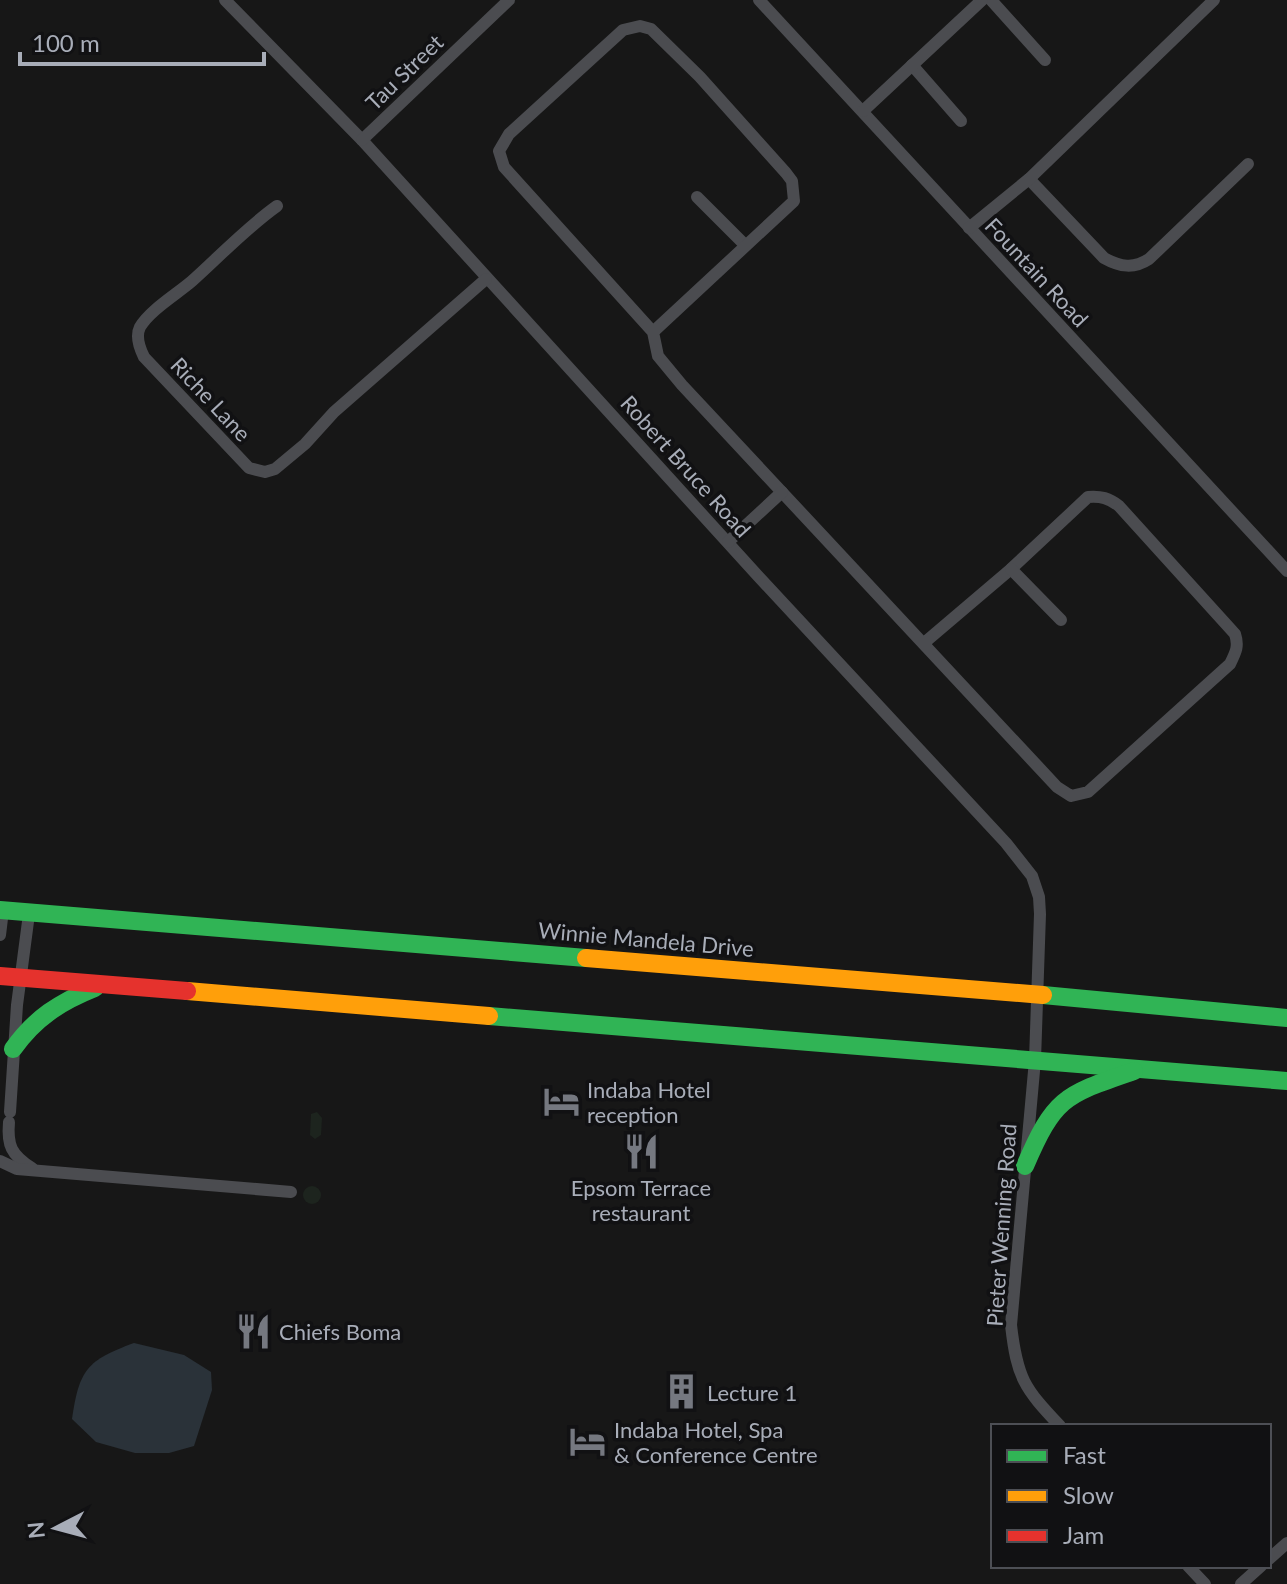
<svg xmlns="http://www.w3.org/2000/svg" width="1287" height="1584" viewBox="0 0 1287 1584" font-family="Lato,sans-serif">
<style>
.green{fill:#1d241e}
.water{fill:#2a3239}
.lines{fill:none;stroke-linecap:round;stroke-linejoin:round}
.street{stroke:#4b4c50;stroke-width:12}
.fast{stroke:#30b455;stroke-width:18}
.slow{stroke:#ff9f0a;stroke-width:18}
.jam{stroke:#e5322d;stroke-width:18}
.labels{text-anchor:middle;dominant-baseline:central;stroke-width:7;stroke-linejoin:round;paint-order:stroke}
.street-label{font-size:22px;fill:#a8adb8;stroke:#111113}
.poi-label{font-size:22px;fill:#a8adb8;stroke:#111113;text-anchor:start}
</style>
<rect width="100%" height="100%" fill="#171717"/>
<g class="green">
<path d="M317,1112L322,1118L321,1135L315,1139L310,1135L311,1114Z"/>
<circle cx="312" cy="1195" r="9"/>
</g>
<path class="water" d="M134,1343L184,1355L211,1372L212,1390L194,1446L169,1453H135L96,1442L72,1419C79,1370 87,1360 134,1343Z"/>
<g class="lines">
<g class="street">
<path d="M225,0L362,140L758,576L1006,843L1032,876L1039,897L1040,914L1035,1060L1011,1325C1017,1378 1024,1388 1060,1426"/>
<path d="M759,0L1287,571"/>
<path d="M991,0L1045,60"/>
<path d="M912,65L961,121"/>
<path d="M863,111L982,0"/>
<path d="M362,140L509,0"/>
<path d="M1029,179L1104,258C1120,267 1134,269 1149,259L1248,164"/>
<path d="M697,197L745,245"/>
<path d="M277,206C246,228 220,256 192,281C177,294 150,310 140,327C135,337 140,349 144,357L249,468L265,472L275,469L305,444L334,412L486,279"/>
<path d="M969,228L1029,179L1214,0"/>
<path d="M653,332L794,201L792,181L786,173L700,77L651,29L640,26L623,30L509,134L499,151L504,167L653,332L658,356L682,385L1057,787L1071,796L1088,792L1230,664C1236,652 1239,646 1235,634L1119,506C1109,498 1101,496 1088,497L1011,569L924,643"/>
<path d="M728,542L782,492"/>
<path d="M1011,569L1061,620"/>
<path d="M0,935L3,910"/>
<path d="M10,1112L17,1005L29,914"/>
<path d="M9,1122C7,1145 11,1155 32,1168"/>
<path d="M0,1161L17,1169L291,1192"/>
<path d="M1269,1559L1287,1543"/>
<path d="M1188,1566L1205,1584"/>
<path d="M1241,1584L1261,1566"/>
</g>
<g class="fast">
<path d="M0,910L586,958"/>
<path d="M1043,995L1287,1018"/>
<path d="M489,1016L1287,1081"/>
<path d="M13,1049C35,1018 60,1002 95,988"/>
<path d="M1025,1166C1055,1096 1065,1095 1134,1071"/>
</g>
<g class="slow">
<path d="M586,958L1043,995"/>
<path d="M187,991L489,1016"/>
</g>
<path class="jam" d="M0,976L187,991"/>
</g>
<defs>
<symbol id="hotel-bare" viewBox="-9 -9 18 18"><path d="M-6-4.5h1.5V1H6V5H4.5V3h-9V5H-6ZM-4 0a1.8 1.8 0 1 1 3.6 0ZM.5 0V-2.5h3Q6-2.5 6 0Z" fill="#757880" stroke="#111113" stroke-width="2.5" paint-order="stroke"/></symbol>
<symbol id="restaurant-bare" viewBox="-9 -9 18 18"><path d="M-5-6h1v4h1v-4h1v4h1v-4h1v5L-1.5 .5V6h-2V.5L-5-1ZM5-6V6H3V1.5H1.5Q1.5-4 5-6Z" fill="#757880" stroke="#111113" stroke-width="2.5" paint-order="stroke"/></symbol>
<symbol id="building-bare" viewBox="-9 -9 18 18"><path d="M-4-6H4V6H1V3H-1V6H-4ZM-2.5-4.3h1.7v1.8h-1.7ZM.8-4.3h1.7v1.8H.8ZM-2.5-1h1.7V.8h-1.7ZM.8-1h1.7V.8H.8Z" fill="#757880" stroke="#111113" stroke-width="2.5" paint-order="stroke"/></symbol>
</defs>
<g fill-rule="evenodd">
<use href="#hotel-bare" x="536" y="1076" width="51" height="51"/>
<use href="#restaurant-bare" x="616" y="1126" width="51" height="51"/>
<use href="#restaurant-bare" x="228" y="1306" width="51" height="51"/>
<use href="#building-bare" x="656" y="1366" width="51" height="51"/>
<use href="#hotel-bare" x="562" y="1416" width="51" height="51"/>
</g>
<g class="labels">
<g class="street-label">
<text transform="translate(404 72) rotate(-44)">Tau Street</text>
<text transform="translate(1037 272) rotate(47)">Fountain Road</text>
<text transform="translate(211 399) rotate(47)">Riche Lane</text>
<text transform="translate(686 466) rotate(48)">Robert Bruce Road</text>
<text transform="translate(646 939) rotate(5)">Winnie Mandela Drive</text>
<text transform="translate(1001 1225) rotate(-86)">Pieter Wenning Road</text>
</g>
<g class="poi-label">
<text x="587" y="1089">Indaba Hotel<tspan x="587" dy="25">reception</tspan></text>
<text x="641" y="1187" text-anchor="middle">Epsom Terrace<tspan x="641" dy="25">restaurant</tspan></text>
<text x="279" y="1331">Chiefs Boma</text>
<text x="707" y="1392">Lecture 1</text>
<text x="614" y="1429">Indaba Hotel, Spa<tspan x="614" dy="25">&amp; Conference Centre</tspan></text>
</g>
</g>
<rect x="991" y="1424" width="280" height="144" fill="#111113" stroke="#4d4f55" stroke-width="2"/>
<rect x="1007" y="1450" width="40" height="12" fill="#30b455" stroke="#4d4f55" stroke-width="2"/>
<text x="1063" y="1464" font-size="24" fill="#a8adb8">Fast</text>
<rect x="1007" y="1490" width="40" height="12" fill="#ff9f0a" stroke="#4d4f55" stroke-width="2"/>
<text x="1063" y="1504" font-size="24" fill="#a8adb8">Slow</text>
<rect x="1007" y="1530" width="40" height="12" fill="#e5322d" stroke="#4d4f55" stroke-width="2"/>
<text x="1063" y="1544" font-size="24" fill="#a8adb8">Jam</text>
<g transform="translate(56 1528) rotate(264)" stroke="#111113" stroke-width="6" paint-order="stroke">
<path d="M0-6L14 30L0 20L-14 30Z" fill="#a8adb8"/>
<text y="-12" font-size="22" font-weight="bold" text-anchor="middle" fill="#a8adb8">N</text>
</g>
<path d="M20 52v12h244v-12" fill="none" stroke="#a8adb8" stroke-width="4"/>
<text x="32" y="52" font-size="24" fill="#a8adb8" stroke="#111113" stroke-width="6" paint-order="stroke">100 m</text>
</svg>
